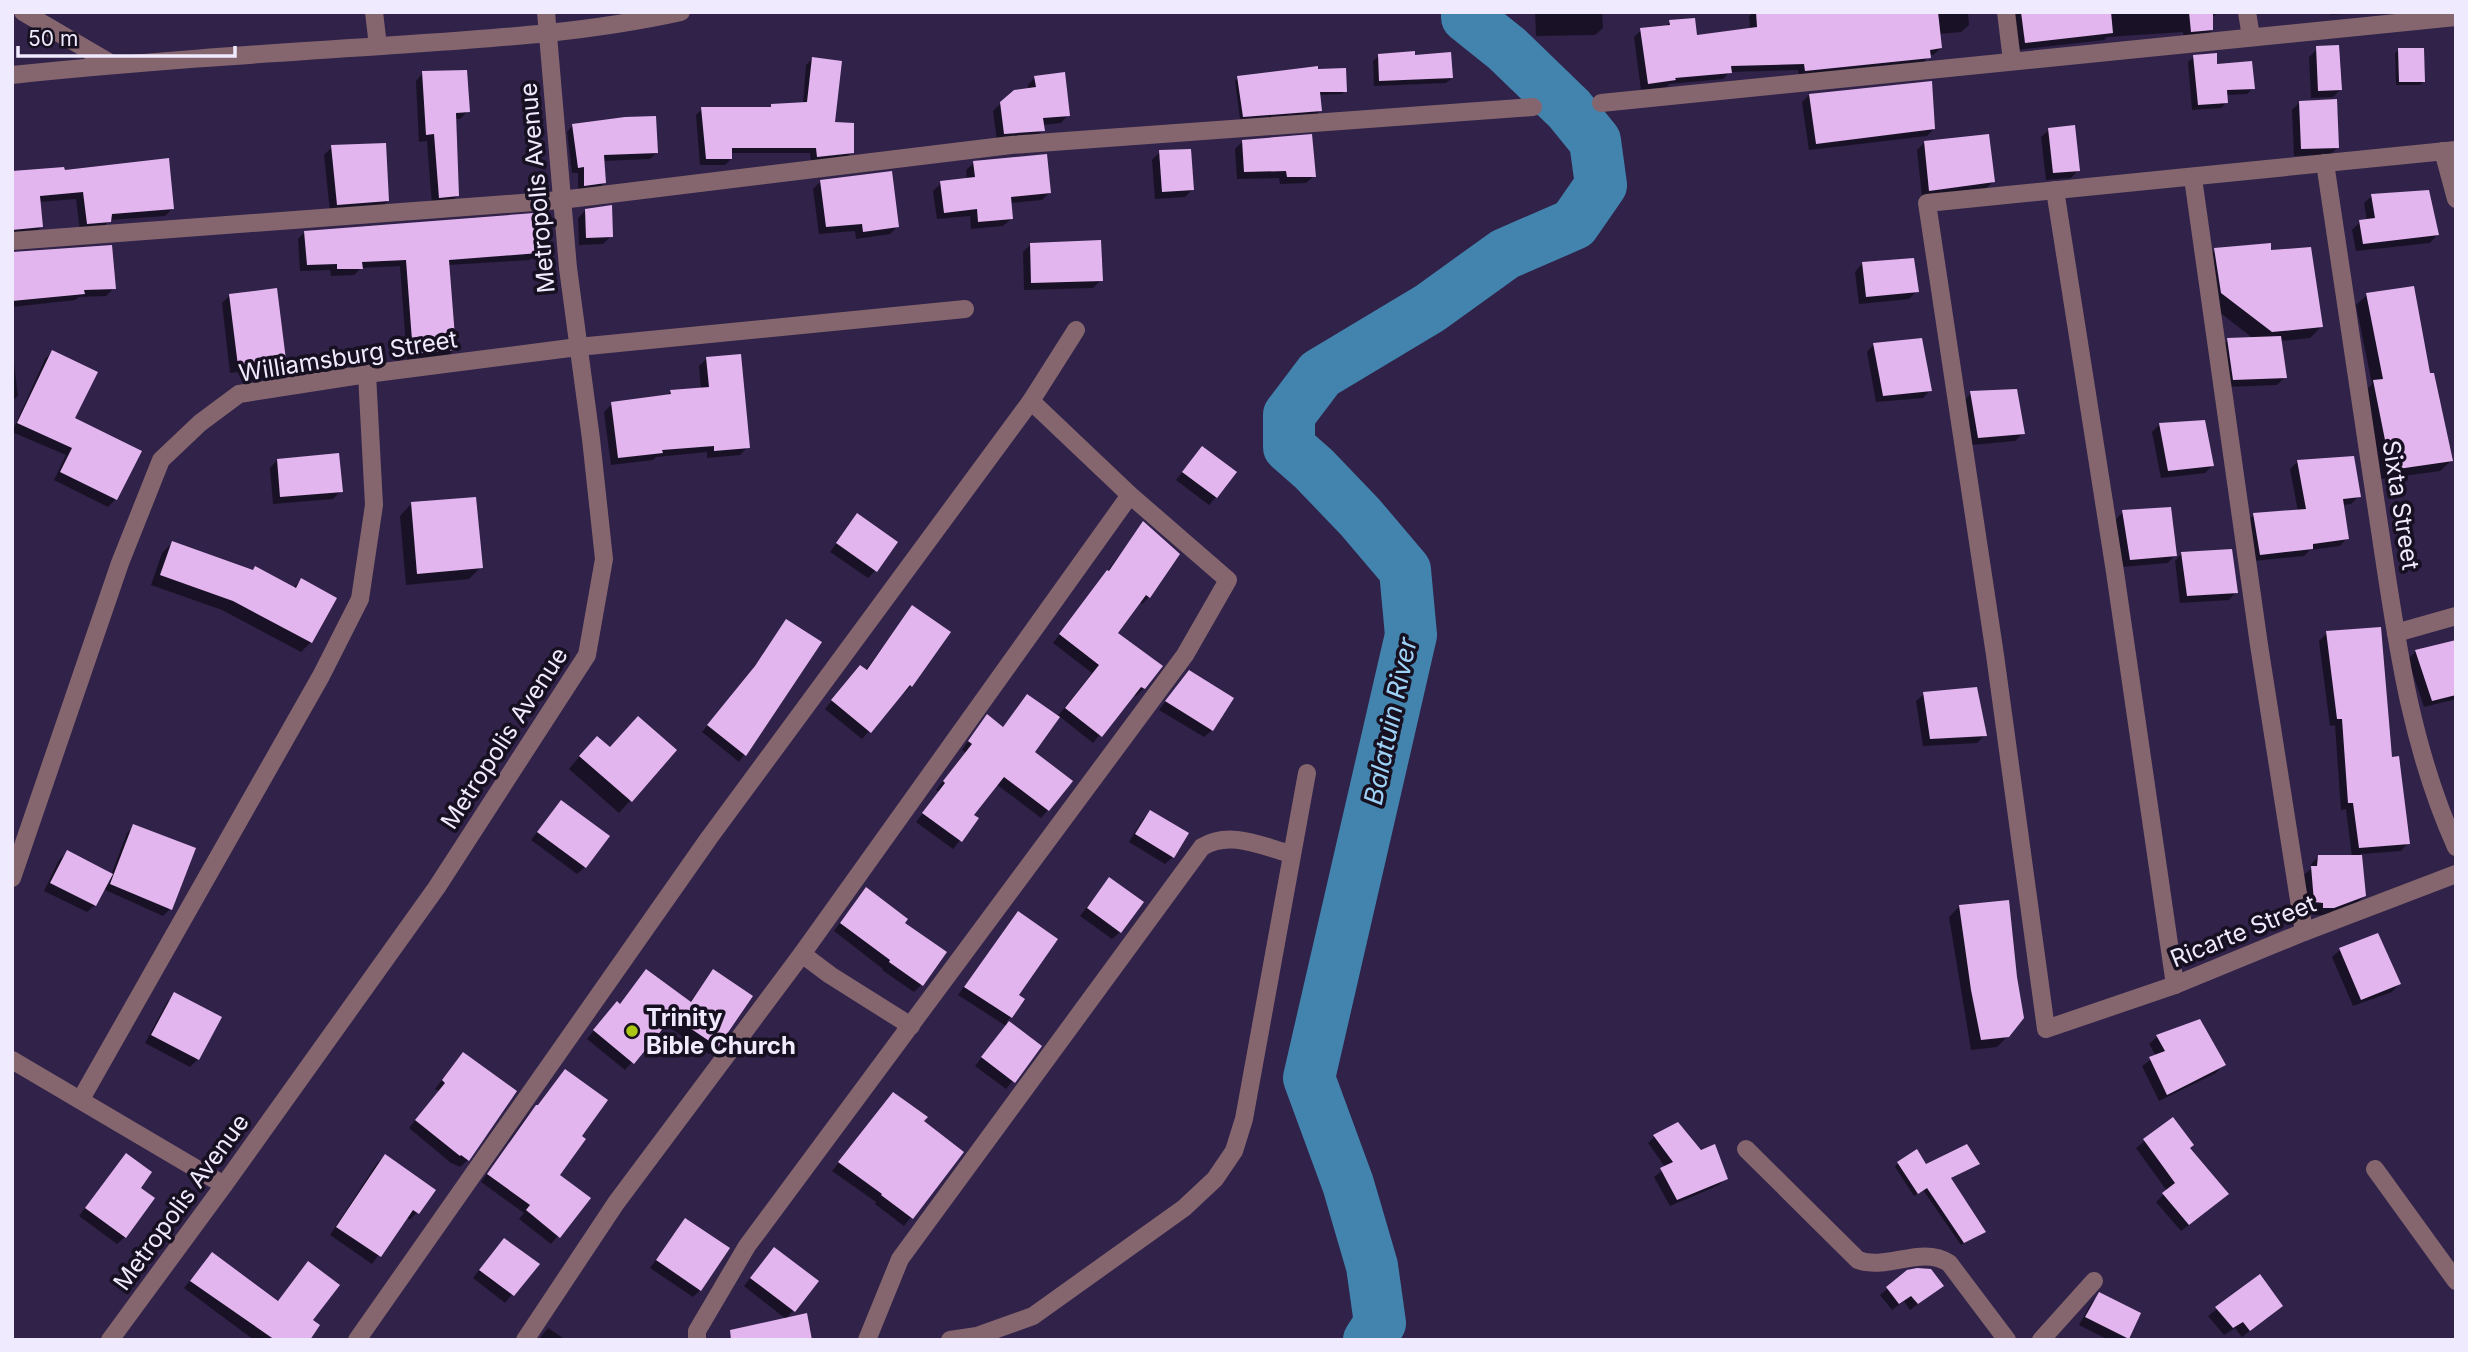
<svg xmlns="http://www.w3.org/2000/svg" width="2468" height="1352" viewBox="0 0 2468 1352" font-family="Inter,sans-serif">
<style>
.shadow{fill:#0007}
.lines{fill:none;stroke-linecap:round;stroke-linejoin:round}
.river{stroke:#4384ae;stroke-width:52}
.building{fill:#e3b5ef}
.lane{stroke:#85666f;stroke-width:18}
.street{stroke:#85666f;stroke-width:18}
.poi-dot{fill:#acc613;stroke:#161021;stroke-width:2.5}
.labels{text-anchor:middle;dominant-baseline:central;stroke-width:7;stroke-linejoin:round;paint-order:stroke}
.street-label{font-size:24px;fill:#f0eafe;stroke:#161021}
.poi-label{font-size:24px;font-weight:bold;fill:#f0eafe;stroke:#161021;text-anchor:start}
.water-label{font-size:26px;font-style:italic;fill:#9ed2f6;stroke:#161021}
</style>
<rect width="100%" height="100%" fill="#302248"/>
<g class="shadow">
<path d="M1535,12H1602L1603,28L1595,35L1536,36Z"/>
<path d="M1754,12H1968L1969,25L1961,32L1939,34L1941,48L1933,55H1929L1922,65L1799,77L1798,70L1730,72L1723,79L1669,84L1667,87L1641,90L1634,37L1641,30L1664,28L1670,22L1696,37L1750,29L1749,16Z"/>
<path d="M2013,12H2219L2212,17L2213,29L2206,37L2184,39L2183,32L2107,37L2104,40L2017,50Z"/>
<path d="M2330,12H2365L2331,15Z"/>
<path d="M2316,50L2341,89L2333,97L2311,98L2309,57Z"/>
<path d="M2399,50L2424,81L2420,85H2396L2395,53Z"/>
<path d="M1379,56L1413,57L1452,78L1446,83L1374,86L1373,61Z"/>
<path d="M2194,57L2216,66L2253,88L2247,94L2226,95V103L2221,108L2192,110L2188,62Z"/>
<path d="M812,59L833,123L852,152L846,158L811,162L810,153H730L731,159L725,165H700L696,115L702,109H769L772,105L803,104L806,65Z"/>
<path d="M423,73L468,111L460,119H454L458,195L450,203L432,205L427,141L419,142L416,81Z"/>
<path d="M1035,77L1068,115L1061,123L1042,125L1043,130L1035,138L997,141L993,111L1001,103L1028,90V85Z"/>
<path d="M1238,78L1345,91L1342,94L1319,95L1320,110L1317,114L1240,119L1235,81Z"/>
<path d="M1809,95L1934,129L1927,136L1809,150L1802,102Z"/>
<path d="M2300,102L2338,147L2330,155L2294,156L2292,110Z"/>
<path d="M573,125L656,153L650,159L603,161L605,182L598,189L578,191V173H572L567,132Z"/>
<path d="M2049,130L2078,170L2071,178L2046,180L2041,137Z"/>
<path d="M1243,141L1314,176L1306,183L1280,184L1279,178L1237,179L1235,149Z"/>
<path d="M1924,143L1993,182L1985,189L1922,197L1917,150Z"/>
<path d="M332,147L388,201L380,208L330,212L324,155Z"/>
<path d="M1160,152L1192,190L1185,197L1155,199L1152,160Z"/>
<path d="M974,163L1049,193L1042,200L1010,203L1011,219L1003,226L971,229L970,216L937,219L933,191L941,183L967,180L966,170Z"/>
<path d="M63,171L172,209L165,216L109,220L102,229L80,231L76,199L39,202L41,227L34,234L12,236V173Z"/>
<path d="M821,181L897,227L890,234L856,239L855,231L819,234L813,189Z"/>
<path d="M2372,196L2437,235L2430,243L2356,251L2352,230L2360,222L2367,221L2364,203Z"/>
<path d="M586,210L611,236L603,244L579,245L578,218Z"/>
<path d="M305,232L537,253L530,260L448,265L454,350L447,357L407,360L400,266L361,268L354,275L331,276L330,270L300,271L298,239Z"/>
<path d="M1030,245L1101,280L1093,288L1024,290L1023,252Z"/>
<path d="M2215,250L2270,252L2322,326L2310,338L2280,341L2285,377L2277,385L2226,387L2220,348L2228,340L2254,339L2210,305L2203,262Z"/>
<path d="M12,254L114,288L106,296L79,297L75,300L12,307Z"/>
<path d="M1862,264L1917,291L1909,299L1859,304L1855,272Z"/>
<path d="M2367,295L2451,461L2440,471L2381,479L2363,393L2372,384L2356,305Z"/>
<path d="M229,296L284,359L277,367L230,373L222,303Z"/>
<path d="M1874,344L1930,390L1923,398L1876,402L1867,352Z"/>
<path d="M12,347L18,396L12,401Z"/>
<path d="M52,352L73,419L116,499L108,507L54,480L66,455L12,432L45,359Z"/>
<path d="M707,358L748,447L740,455L707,458V452L656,457L653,460L611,465L604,412L612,404L666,397L671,391L701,389L699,366Z"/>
<path d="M1971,393L2023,433L2015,441L1971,445L1964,401Z"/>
<path d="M2159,425L2212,466L2205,473L2161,478L2152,432Z"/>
<path d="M1195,456L1216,497L1209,505L1176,480Z"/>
<path d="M277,460L341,491L333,499L273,504L270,468Z"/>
<path d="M2297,462L2359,496L2351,504L2343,505L2347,538L2340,546L2310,550L2304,556L2253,561L2246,522L2254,515L2298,512L2290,469Z"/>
<path d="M411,504L481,567L469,579L406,585L400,516Z"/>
<path d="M2123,512L2175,555L2168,563L2122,567L2115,520Z"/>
<path d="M857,515L875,571L868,578L830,552Z"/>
<path d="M1143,524L1149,597L1142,604L1139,602L1116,633L1144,688L1136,696L1133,694L1093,743L1059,716L1033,752L1048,810L1041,818L996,784L971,815L977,819L953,849L916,822L939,792L936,790L966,753L962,750L980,724L1002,728L1027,696L1057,717L1092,673L1053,643Z"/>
<path d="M172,543L293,588L301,580L311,642L301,652L222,610L151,585L162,553Z"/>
<path d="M2182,553L2236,592L2229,600L2180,603L2175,561Z"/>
<path d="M912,607L911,686L904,693L902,692L862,739L825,709L853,675L865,671Z"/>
<path d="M786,621L819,642L739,762L702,732L749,674Z"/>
<path d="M2327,633L2408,843L2401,851L2360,854L2365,895L2357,903L2325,915H2316V909H2307L2304,875L2311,869V864L2319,856L2352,857L2346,809L2341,810L2335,725L2330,726L2319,641Z"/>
<path d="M2456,642V699L2424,707L2408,659L2416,651Z"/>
<path d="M1181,680L1212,730L1204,737L1159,710Z"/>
<path d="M1924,694L1985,735L1977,743L1923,746L1916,701Z"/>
<path d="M585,750H675L619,813L569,769Z"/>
<path d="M554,810L585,867L577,874L531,840Z"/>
<path d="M1151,812L1173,857L1165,864L1129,842L1143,819Z"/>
<path d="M134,826L170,909L163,916L103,889L95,905L87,912L44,891L59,860L67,852L111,875L127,833Z"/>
<path d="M1109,879L1120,932L1112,939L1080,916Z"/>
<path d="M859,897L903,924L922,984L914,992L882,970L883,969L834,931Z"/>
<path d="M1960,906L2015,978L2008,1036L1997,1047L1971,1050L1949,917Z"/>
<path d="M2378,935L2399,984L2392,992L2353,1006L2332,957L2340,950Z"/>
<path d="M976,970L1016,996L1011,1017L1006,1022L1040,1046L1006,1089L975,1066L1006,1026L958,995Z"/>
<path d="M646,971L689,1003L713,971L751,996L709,1054L667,1026L659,1034L657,1033L625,1070L587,1039L610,1011L619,1005Z"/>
<path d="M175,994L198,1059L190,1067L145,1043L167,1002Z"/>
<path d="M2200,1021L2223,1065L2216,1073L2159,1101L2142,1066L2156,1056L2149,1044L2157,1037Z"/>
<path d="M456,1062L468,1160L460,1167L451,1163L409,1128L439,1091L435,1089Z"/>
<path d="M893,1094L922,1121L962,1152L904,1226L875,1204L876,1202L832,1171Z"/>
<path d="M537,1107L579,1136L557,1176L588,1199L551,1244L519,1219L524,1213L481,1182L528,1115Z"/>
<path d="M2173,1119L2188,1149L2227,1194L2181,1231L2156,1202L2167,1191L2136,1148Z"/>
<path d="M1654,1137L1726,1178L1719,1185L1670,1206L1654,1177L1666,1168L1648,1143Z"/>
<path d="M126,1155L138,1188L125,1237L117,1244L79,1216Z"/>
<path d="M385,1156L417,1212L410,1220L406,1217L372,1264L330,1235L377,1163Z"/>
<path d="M1898,1163L1926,1166L1978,1164L1950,1179L1984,1232L1961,1245L1923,1190L1914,1196L1895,1167Z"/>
<path d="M685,1220L700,1290L693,1297L650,1268Z"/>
<path d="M496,1248L537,1264L505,1303L473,1278Z"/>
<path d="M212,1254L277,1302L310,1321L308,1340H254L184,1288Z"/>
<path d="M767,1257L816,1282L786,1319L744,1286Z"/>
<path d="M1908,1272L1942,1286L1910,1310L1904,1301L1892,1310L1880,1295Z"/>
<path d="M2260,1276L2281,1306L2242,1337L2235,1328L2224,1335L2208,1316Z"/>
<path d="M2100,1294L2127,1338L2125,1340H2109L2079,1325L2092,1302Z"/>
<path d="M548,1328L566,1340H538Z"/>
</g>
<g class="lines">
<path class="river" d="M1369,1340L1380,1323L1372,1266L1348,1184L1309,1078L1411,635L1405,570L1360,517L1314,469L1289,447V415L1320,374L1430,308L1505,254L1574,224L1601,185L1595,141L1569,109L1507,49L1467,17V12"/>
</g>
<g class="building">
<path d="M1756,12H1938L1942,48L1930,50L1931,58L1805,71L1804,64L1731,66L1732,73L1675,78L1676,80L1648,84L1640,28L1670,25L1669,20L1695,18L1697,35L1757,27Z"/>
<path d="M2021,12H2111L2113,33L2025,43Z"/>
<path d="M2189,12H2213V30L2191,32Z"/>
<path d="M2339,45L2342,90L2318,91L2316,46Z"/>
<path d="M2398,48H2424L2425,82H2399Z"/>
<path d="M1415,51V55L1451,52L1453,78L1379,81L1378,54Z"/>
<path d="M2217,53V64L2252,61L2255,89L2227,90L2228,103L2198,105L2193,55Z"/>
<path d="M812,57L842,61L835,122L854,123V153L817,157L816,148H732V159H706L701,107H771V104L807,102Z"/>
<path d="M1318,66V69L1346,68L1347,92H1320L1322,111L1243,117L1237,76Z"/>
<path d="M467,70L470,112L456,113L459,196L439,198L434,134L426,135L422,71Z"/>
<path d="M1065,72L1070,116L1043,118L1045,131L1004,134L1000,102L1014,90L1036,87L1034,76Z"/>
<path d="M1932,81L1935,129L1816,144L1809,94Z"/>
<path d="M2337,99L2339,148L2301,149L2299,101Z"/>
<path d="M656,116L658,153L604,155L606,183L584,186V167L578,168L572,124L625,117Z"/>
<path d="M2075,125L2080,171L2053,173L2048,128Z"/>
<path d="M1312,134L1316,177H1287L1286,171L1244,172L1242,140Z"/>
<path d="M1989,134L1995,182L1929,191L1924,141Z"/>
<path d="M386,143L389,201L337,205L331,145Z"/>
<path d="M1191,149L1194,190L1162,192L1159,150Z"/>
<path d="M1047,154L1051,193L1011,197L1013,219L978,222L977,209L944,213L940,181L975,177L973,161Z"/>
<path d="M169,158L174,209L112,214L111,222L87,224L83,192L40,196L43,227L12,230V171L64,167L65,170Z"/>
<path d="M892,171L899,227L863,232L862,224L826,227L820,180Z"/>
<path d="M2429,190L2439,235L2363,244L2359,220L2375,218L2371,194Z"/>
<path d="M612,205L613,237L586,238L585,209Z"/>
<path d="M534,213L539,253L449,260L456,350L413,354L406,260L362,262L363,269H337V264L307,265L304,231Z"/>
<path d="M1101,240L1103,281L1031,283L1030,243Z"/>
<path d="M2271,243V250L2311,247L2323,327L2272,332L2221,293L2214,248Z"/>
<path d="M112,245L116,289L84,290L85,294L12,301V252Z"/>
<path d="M1914,258L1919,292L1866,297L1862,262Z"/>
<path d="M2414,286L2430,373H2434L2453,461L2391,470L2373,380L2383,379L2366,293Z"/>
<path d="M277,288L286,360L238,366L229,294Z"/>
<path d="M2281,336L2287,378L2233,380L2227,338Z"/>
<path d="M1922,338L1932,391L1883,396L1873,343Z"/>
<path d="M52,350L98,372L75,418L142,451L117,500L60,472L72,448L17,423Z"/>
<path d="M741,354L750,448L714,451V446L662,450L663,453L618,458L611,402L671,394L670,390L709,387L706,357Z"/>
<path d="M2017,389L2025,434L1978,438L1970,391Z"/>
<path d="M2205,420L2214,466L2168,471L2159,423Z"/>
<path d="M1202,446L1237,472L1217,498L1182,472Z"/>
<path d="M339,453L343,492L280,497L277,459Z"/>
<path d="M2354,456L2361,497L2343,499L2349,539L2313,544V549L2260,555L2253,513L2306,509L2297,460Z"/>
<path d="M476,497L483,568L417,574L411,502Z"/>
<path d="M2171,507L2177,556L2130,560L2122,510Z"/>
<path d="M857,513L898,542L877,572L836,543Z"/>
<path d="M1143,521L1180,554L1150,598L1146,595L1118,633L1163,666L1145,689L1141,687L1102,737L1065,708L1099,665L1059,634L1107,570L1109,571Z"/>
<path d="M172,541L253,570L255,566L296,588L301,578L337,598L312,643L233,601L160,575Z"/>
<path d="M2232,549L2238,593L2187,596L2181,552Z"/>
<path d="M912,605L951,632L912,687L910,685L871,733L831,700L860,665L867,670Z"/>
<path d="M786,619L822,642L746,756L707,725L755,666Z"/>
<path d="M2381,627L2392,757L2399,756L2410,844L2359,848L2353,803H2348L2342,719H2337L2326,631Z"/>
<path d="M2456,640V695L2432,701L2415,650Z"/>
<path d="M1189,670L1234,698L1213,731L1165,701Z"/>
<path d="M1977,687L1987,736L1930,739L1923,692Z"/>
<path d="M1027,694L1060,717L1035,752L1073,781L1049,811L1004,777L974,815L979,818L962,842L922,813L945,783L943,781L972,744L968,741L987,714L1003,727Z"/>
<path d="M638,716L677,750L632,802L579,756L597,736L610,747Z"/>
<path d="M561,800L610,836L586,868L537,832Z"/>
<path d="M1150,810L1189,833L1174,858L1135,834Z"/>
<path d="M133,824L196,848L172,910L110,884Z"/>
<path d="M67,850L113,874L96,906L50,883Z"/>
<path d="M2318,855H2362L2366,896L2334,908H2323V903L2314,902L2311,866H2317Z"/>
<path d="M1109,877L1144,902L1121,933L1087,908Z"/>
<path d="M866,887L908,919L905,923L947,952L923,986L889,962L890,960L840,923Z"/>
<path d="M2009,900L2017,977L2024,1018L2009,1037L1981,1040L1971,990L1959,905Z"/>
<path d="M1018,911L1058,939L1019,995L1025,999L1012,1018L964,987Z"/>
<path d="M2378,933L2401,984L2361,1000L2339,948Z"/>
<path d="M646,969L691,1002L713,969L753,996L718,1047L675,1018L668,1028L665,1026L634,1064L593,1030L617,1001L620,1004Z"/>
<path d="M174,992L222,1017L199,1060L151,1035Z"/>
<path d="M2200,1019L2226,1065L2167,1095L2149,1057L2165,1051L2156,1035Z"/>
<path d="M1009,1021L1042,1046L1015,1083L981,1057Z"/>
<path d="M463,1052L517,1091L469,1161L461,1155L460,1156L415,1120L445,1083L442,1080Z"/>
<path d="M565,1069L608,1100L582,1136L586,1139L560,1175L591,1198L560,1238L526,1210L530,1205L487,1174L536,1105H538Z"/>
<path d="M893,1092L928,1117L924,1121L964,1152L913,1219L881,1195L882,1194L838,1162Z"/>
<path d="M2173,1117L2194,1145L2190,1148L2229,1194L2189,1225L2162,1193L2175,1183L2143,1139Z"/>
<path d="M1678,1122L1701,1150L1715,1144L1728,1179L1677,1200L1660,1168L1673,1162L1653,1135Z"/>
<path d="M1967,1144L1980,1164L1951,1178L1986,1232L1964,1243L1927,1188L1918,1194L1897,1162L1917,1149L1926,1164Z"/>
<path d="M126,1153L152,1172L141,1188L155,1198L126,1238L85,1208Z"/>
<path d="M385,1154L436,1190L419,1214L413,1210L381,1257L336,1227Z"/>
<path d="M685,1218L730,1248L701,1291L656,1260Z"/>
<path d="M504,1238L540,1264L514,1296L479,1270Z"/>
<path d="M774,1247L819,1281L795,1312L750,1278Z"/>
<path d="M212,1252L278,1301L308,1261L340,1285L313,1320L320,1325L310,1340H275L190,1281Z"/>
<path d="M1917,1268L1931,1269L1944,1286L1918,1304L1911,1296L1899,1304L1886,1287L1907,1270Z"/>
<path d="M2260,1274L2283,1306L2250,1331L2243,1322L2233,1328L2215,1307Z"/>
<path d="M2099,1292L2141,1313L2129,1339L2085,1317Z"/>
<path d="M807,1313L812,1340H731L730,1330Z"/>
</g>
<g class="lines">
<g class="lane">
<path d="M2006,12L2012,61"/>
<path d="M2375,1169L2456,1281"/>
<path d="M2041,1340L2094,1281"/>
</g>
<g class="street">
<path d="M23,12L112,64"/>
<path d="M374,12L378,46"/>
<path d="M2247,12L2251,37"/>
<path d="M12,75C135,62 258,54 382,46C482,39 582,34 681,12"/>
<path d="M1601,103L2456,17"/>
<path d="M2456,150L1927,203L1995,655L2046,1029L2175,985L2304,932L2456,874"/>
<path d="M2443,151L2456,199"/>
<path d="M2325,163C2343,279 2360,395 2377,511C2395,628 2407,738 2456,847"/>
<path d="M2193,178L2259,645L2304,932"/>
<path d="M2055,190L2115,572L2175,985"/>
<path d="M12,241L561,200L1011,145L1533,107"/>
<path d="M2396,633L2456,616"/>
<path d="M12,878L120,563L161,460L200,423L239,394L367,374L578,347L965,309"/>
<path d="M802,954L830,975L911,1026"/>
<path d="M12,1060L224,1185"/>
<path d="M81,1099L321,676L360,599L374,505L367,374"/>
<path d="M1746,1149L1858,1260C1887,1271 1921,1245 1949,1263L2007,1340"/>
<path d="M110,1340L224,1185L437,887L587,655L604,559L591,439L568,268L546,12"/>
<path d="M357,1340L709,838L1031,401L1076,330"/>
<path d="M525,1340L616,1203L802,954L1130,495"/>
<path d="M697,1340V1331L747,1246L1185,655L1228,580L1130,495L1031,401"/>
<path d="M867,1340L900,1259L1202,847C1230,830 1261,846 1291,854"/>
<path d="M950,1340L977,1336L1033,1316L1184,1208L1215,1179L1234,1151L1244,1119L1307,773"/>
</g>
</g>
<circle class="poi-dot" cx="632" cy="1031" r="7"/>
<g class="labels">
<g class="street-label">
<text transform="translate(537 188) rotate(-95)">Metropolis Avenue</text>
<text transform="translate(348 356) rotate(-9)">Williamsburg Street</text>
<text transform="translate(2401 505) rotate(81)">Sixta Street</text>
<text transform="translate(504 738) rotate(-57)">Metropolis Avenue</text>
<text transform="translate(2243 931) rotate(-22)">Ricarte Street</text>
<text transform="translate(181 1202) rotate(-54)">Metropolis Avenue</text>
</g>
<g class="poi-label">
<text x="646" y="1017">Trinity<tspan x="646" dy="28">Bible Church</tspan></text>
</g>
<g class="water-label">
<text transform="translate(1390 721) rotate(-78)">Balatuin River</text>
</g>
</g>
<rect width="2468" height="1352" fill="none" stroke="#f0eafe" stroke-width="28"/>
<path d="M18 46v10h217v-10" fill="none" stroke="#f0eafe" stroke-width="3.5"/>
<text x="28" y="46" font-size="21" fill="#f0eafe" stroke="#161021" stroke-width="5" paint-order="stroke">50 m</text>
</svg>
